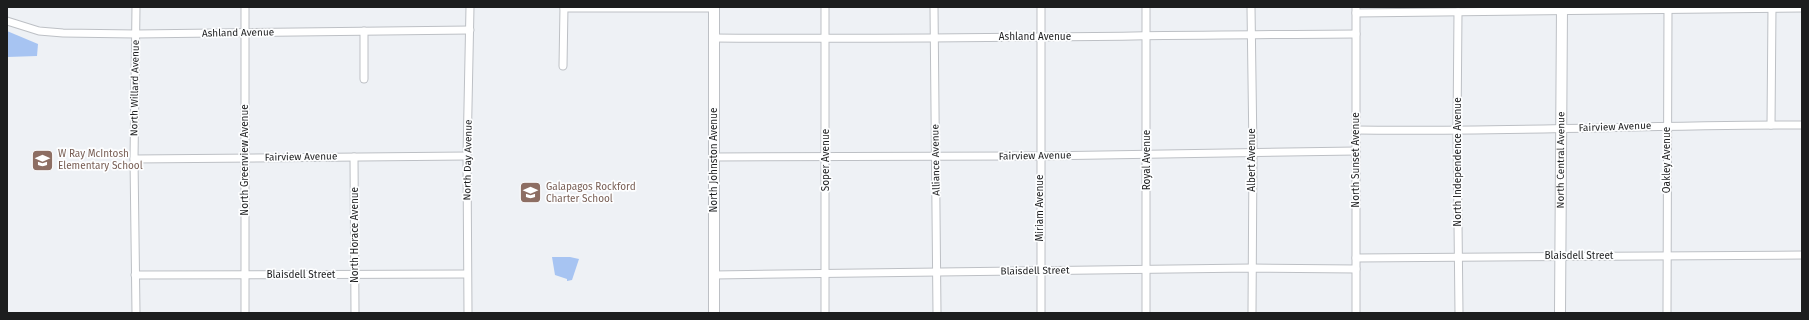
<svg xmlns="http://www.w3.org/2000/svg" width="1809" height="320" viewBox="0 0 1809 320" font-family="'Fira Sans',sans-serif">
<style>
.green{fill:#a7c4f2}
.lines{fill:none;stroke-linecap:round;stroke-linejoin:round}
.street-casing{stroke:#bdc0c5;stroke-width:9}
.secondary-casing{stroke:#bdc0c5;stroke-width:12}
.street{stroke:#fff;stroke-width:7}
.secondary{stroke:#fff;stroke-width:10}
.labels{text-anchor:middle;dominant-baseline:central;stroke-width:3.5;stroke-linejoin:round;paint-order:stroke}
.street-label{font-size:10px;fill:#1c1d1e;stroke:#fdfeff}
.education-label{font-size:10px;fill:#785e54;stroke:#fdfeff;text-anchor:start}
</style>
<rect width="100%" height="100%" fill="#eef1f5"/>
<g class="green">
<path d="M7,31L38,44L37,56L7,57Z"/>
<path d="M552,257H570L579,259L572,280L567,281V279L555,275Z"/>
</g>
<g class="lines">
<defs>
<g id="street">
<path d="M245,7V313"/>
<path d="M934,7L937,313"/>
<path d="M1251,7L1253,152L1252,313"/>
<path d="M1356,7V313"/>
<path d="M564,8H714"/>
<path d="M1458,12L1457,131L1459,313"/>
<path d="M1356,13L1802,8"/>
<path d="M7,21L39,31L63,33L136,34L470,30"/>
<path d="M364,31V79"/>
<path d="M714,38C928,40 1142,35 1356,34"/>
<path d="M563,66L564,7"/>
<path d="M1771,125L1772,7"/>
<path d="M1356,130C1505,132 1653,125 1802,125"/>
<path d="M354,157L355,313"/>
<path d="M714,157L1040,156L1356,151"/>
<path d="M134,159L467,156"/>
<path d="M1356,258L1802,255"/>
<path d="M135,275L467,274"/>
<path d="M714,275L1251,268L1356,269"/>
<path d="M136,313L134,159L136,7"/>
<path d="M468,313L467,156L470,7"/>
<path d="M825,313V7"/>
<path d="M1041,313V7"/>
<path d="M1146,313V7"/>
<path d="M1667,313L1668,7"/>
</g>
<g id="secondary">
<path d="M714,7V313"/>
<path id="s1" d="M1560,313L1562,7"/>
</g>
</defs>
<use href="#street" class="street-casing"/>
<use href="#secondary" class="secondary-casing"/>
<use href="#street" class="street"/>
<use href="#secondary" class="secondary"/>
</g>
<defs>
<symbol id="school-square" viewBox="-11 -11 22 22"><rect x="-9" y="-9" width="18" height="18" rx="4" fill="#8d6e63" stroke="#fdfeff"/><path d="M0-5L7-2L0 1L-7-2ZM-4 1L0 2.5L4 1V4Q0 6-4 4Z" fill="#fff"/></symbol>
</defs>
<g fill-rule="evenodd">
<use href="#school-square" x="30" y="148" width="25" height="25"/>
<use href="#school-square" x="518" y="180" width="25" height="25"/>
</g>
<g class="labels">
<g class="street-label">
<text transform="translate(238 33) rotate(-1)">Ashland Avenue</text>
<text x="1035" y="37">Ashland Avenue</text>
<text transform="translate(135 88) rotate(-89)">North Willard Avenue</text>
<text transform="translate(1615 127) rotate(-2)">Fairview Avenue</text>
<text transform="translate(1035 156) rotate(-1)">Fairview Avenue</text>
<text transform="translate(301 157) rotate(-1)">Fairview Avenue</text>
<text transform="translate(245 160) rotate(-90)">North Greenview Avenue</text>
<text transform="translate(468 160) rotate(-89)">North Day Avenue</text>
<text transform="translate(714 160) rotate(-90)">North Johnston Avenue</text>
<text transform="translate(826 160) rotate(-90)">Soper Avenue</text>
<text transform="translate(936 160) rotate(-91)">Alliance Avenue</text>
<text transform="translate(1147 160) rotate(-90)">Royal Avenue</text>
<text transform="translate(1252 160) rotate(-90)">Albert Avenue</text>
<text transform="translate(1356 160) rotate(-90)">North Sunset Avenue</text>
<text stroke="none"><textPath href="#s1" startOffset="153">North Central Avenue</textPath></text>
<text transform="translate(1667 160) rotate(-90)">Oakley Avenue</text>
<text transform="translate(1458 162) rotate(-90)">North Independence Avenue</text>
<text transform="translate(1040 208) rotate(-90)">Miriam Avenue</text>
<text transform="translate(355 235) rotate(-90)">North Horace Avenue</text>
<text x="1579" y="256">Blaisdell Street</text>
<text transform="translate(1035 271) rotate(-1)">Blaisdell Street</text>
<text x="301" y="275">Blaisdell Street</text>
</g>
<g class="education-label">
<text x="58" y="154">W Ray McIntosh<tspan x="58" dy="12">Elementary School</tspan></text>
<text x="546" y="187">Galapagos Rockford<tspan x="546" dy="12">Charter School</tspan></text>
</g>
</g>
<rect width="1809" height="320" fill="none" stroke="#1c1d1e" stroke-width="16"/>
</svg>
